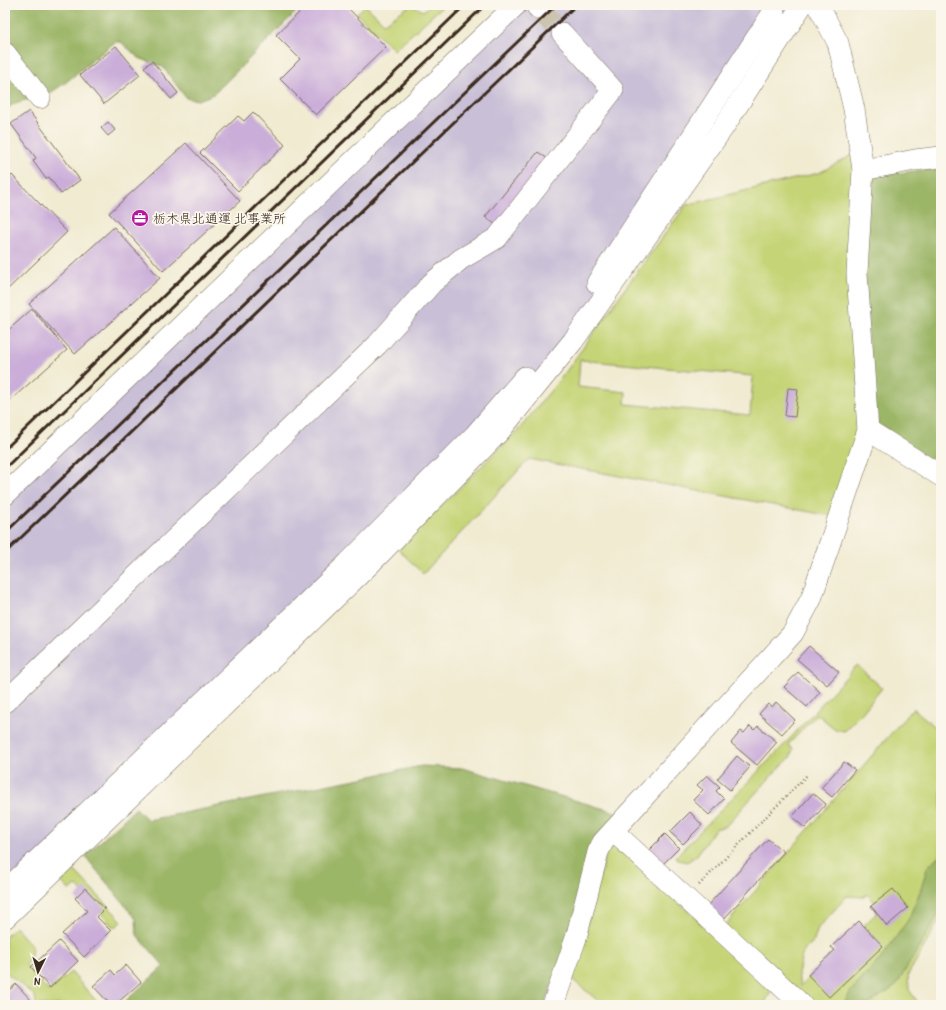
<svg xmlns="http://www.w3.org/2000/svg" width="946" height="1010" viewBox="0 0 946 1010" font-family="'Patrick Hand','Klee One',sans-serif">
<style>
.industrial{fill:#c9bfd7}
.green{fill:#c5d476;stroke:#807f4a;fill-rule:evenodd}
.forest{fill:#9cb667;stroke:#6c7042}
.building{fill:#caaed9}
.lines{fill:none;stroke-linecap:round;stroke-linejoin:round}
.minor-tunnel{stroke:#cdc4ae;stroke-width:21;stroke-dasharray:21 10;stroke-linecap:butt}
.minor-casing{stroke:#7b6e5d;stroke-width:22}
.path{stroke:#7b6e5d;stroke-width:2.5;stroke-dasharray:1 3;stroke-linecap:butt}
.minor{stroke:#fff;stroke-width:21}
.rail{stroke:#3b2a1e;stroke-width:3}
.labels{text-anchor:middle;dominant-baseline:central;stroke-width:3.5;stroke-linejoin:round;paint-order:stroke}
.poi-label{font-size:13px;fill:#3b2a1e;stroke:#fbf7ec;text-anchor:start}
</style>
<rect width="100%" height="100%" fill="#fbf7ec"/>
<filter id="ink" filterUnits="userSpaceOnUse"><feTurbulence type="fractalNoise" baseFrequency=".025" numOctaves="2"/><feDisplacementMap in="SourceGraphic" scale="8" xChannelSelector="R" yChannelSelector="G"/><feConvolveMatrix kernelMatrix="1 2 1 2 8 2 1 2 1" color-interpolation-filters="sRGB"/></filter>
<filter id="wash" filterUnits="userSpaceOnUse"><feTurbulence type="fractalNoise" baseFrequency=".012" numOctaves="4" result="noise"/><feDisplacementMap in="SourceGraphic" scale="16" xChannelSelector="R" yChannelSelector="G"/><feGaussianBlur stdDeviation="0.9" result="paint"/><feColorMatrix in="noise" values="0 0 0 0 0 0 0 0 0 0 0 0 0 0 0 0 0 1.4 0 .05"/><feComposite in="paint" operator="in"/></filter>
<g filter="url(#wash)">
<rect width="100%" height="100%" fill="#f1ebd2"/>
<path class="industrial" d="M515,5H802L573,341L5,918V486Z"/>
<g class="green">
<path d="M365,5L384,23L411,5L423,11L430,5H444L394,50L357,14Z"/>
<path d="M854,154L860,430L831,516L529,459L423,574L398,549L521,427L565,373L613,305L686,205L819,173ZM580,360L753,376L750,415L625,404L626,392L578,387Z"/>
<path d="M857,665L882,688L862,713L844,731L835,729L817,714L788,745L793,749L790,758L776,771L726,826L715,829L697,855L687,862L678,860L676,856L784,745Z"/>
<path d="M913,708L941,732V917L908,975L909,990L920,1005H808L724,927ZM867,894L881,909L800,986L798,974L802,955L806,948L814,941L818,928L847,896L864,897Z"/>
<path d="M608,846H616L773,987L764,1005H603L572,979Z"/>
<path d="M73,869L122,921L114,928L77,886L69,890L60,880Z"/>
<path d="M15,927L32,946L31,956L26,965L48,991L71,972L98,1003L97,1005H36L35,996L7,973L5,975V937Z"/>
</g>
<g class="forest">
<path d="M5,5H303L214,94L198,100L186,98L163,67L139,58L121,42H115L65,83L50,93L15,103L5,110Z"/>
<path d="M941,168V485L878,445L862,273L871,176Z"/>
<path d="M422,766L462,768L619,813L544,1005H121L164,966L137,935L136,919L85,856L136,808L148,820Z"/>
<path d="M937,857L941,858V910L896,986L867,1005H843L851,991L881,958L908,920L921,889L927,868Z"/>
</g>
<g id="blocks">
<g class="building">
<path d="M307,5H345L386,47L316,115L280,79L300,59L276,35Z"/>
<path d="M116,46L140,75L104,104L80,75Z"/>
<path d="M152,61L178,93L171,99L144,67Z"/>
<path d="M29,111L80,180L61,194L49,177L46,179L33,161L36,158L11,124Z"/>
<path d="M253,112L285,145L238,191L200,153L238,116L244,121Z"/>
<path d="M108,122L115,130L108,136L101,128Z"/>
<path d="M186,143L240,201L163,271L109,213Z"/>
<path d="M538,152L548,159L495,224L485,217Z"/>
<path d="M12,175L67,232L5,292V182Z"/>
<path d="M114,227L160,278L75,354L29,304Z"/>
<path d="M32,309L67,350L5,405V333Z"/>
<path d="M788,388L798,389L795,417L785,416Z"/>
<path d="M809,646L839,672L827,685L797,659Z"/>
<path d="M798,672L820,692L807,707L784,687Z"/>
<path d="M776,702L795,720L782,734L759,714L768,704L772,707Z"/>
<path d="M750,726L754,730L758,726L777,742L757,765L731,743L741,731L744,733Z"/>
<path d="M737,756L750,767L730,790L717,779Z"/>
<path d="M844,762L855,770L832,797L821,788Z"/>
<path d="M707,775L720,787L716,791L724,799L709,815L693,800L703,790L697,785Z"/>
<path d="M813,793L826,804L805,828L792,817Z"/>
<path d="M690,812L702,825L683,844L670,832Z"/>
<path d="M665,834L679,848L660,867L646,853Z"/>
<path d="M768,839L784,852L722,921L707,906Z"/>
<path d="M85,888L105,909L97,917L111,931L84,957L62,934L87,911L75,898Z"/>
<path d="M893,889L908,908L887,926L871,906Z"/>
<path d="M859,921L883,946L829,997L808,975L835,950L831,947Z"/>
<path d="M59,941L78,961L50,988L31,967Z"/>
<path d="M126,965L141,982L115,1005H111L93,986L111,970L115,975Z"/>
<path d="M16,984L33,1002L30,1005H5V994Z"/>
</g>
</g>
</g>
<g filter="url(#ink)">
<use href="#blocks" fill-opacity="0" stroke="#7b6e5d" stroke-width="1"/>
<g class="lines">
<path class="minor-tunnel" d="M538,8L562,33"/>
<defs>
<g id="minor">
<path d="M536,5L538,8"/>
<path d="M5,53L40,98"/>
<path d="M863,170L915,160L941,157"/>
<path d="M597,283L774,11"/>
<path d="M868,430L941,476"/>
<path d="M5,495L516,5"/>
<path d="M5,702L377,345L432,283L461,259L497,238L613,90L562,33"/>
<path d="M613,831L802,1005"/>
<path d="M5,891L348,563L474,436L525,377"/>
<path d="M5,918L371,563L499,432L573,341L723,128L802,5"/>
<path d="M553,1005L576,938L598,852L603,842L793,633L811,599L868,430L857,273L863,170L854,109L838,43L818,5"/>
</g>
</defs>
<use href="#minor" class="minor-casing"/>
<path class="path" d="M699,885L808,774"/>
<use href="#minor" class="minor"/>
<g class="rail">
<path d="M5,449L465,5"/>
<path d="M5,468L485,5"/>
<path d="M5,533L556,5"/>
<path d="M5,553L576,5"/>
</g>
</g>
</g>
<defs>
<symbol id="office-disc" viewBox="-11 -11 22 22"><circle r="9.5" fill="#b5179e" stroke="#fbf7ec"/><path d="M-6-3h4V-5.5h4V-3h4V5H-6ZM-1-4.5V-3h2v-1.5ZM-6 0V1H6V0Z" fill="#fff"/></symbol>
</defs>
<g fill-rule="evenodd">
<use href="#office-disc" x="130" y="208" width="20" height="20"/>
</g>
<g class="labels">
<g class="poi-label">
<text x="153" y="218">栃木県北通運 北事業所</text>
</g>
</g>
<rect width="946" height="1010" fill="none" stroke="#fbf7ec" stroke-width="20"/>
<g transform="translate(38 972) rotate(185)" stroke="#fbf7ec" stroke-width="3" paint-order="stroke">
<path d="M0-3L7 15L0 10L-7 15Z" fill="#3b2a1e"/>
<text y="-6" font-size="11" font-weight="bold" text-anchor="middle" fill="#3b2a1e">N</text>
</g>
</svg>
